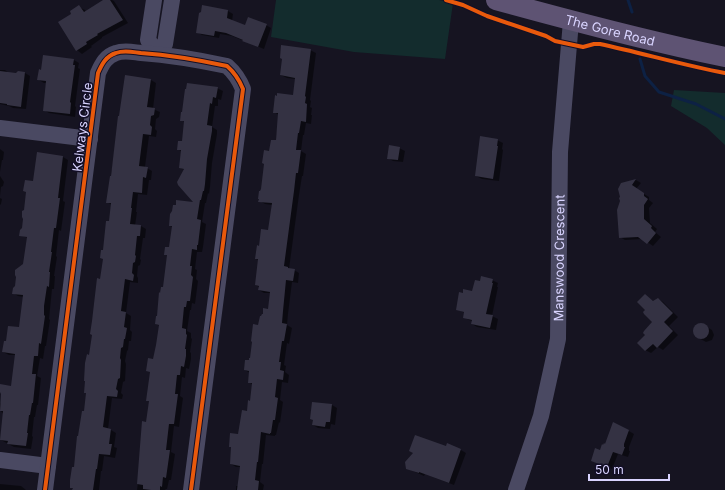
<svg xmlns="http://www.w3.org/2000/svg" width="725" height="490" viewBox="0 0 725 490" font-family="Inter,sans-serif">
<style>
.green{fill:#132c2d}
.shadow{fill:#0007}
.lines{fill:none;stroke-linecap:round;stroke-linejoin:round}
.stream{stroke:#0d2144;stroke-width:3}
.building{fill:#343243}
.minor{stroke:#4a4962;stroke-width:16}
.major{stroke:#5e5373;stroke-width:20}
.cycleway-casing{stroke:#130f26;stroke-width:6}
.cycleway{stroke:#e8590c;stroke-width:4}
.labels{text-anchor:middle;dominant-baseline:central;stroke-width:3;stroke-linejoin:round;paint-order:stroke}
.street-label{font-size:13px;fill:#d9d4ff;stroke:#130f26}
</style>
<rect width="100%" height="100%" fill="#161421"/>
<g class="green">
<path d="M276,0H439L453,3L445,59L354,52L271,37Z"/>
<path d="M674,90L725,93V145L707,128L671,106Z"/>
</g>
<g class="shadow">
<path d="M105,0H112L114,1L128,23L102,37V38L91,46L92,47L82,54L77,50L72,14L79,7L85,10L86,12Z"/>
<path d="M228,11L233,14L232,21L246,26L266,25L271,28L264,49L232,36L220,34L219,38L202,35L197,32Z"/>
<path d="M310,50L316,53L310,100L311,101L310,107L312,108L311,115H312L311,124L306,123L304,135H303L301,151L306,154L303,176H302L299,195L289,269L294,270L299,273L298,283L292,282L288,314L287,325L292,328L289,344L287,343L284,365L286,366L285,372L289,375L288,383L282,382L280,400L283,402L280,423L279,422L276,435H275V436L266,435L263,464H262L260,482L264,485L263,490H236V486H238L240,467H236L231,464L239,435L251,402L253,385L249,382L250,373L245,370L250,361L259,326L269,310L271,293H264L259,290V287L256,285L259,260L256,259L260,247L269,231L272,205L265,204L260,201L270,152L276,141L279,115L274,112L294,96L296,79L287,78L281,75Z"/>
<path d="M74,60L79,63L78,68L80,69L75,106L76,107L75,117L49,113L44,110L47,83H44L39,80Z"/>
<path d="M0,70H5L9,73L16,74L18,72L25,73L30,76L26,109L13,108L9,106L0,104Z"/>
<path d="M126,76L151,80L156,83L153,109L160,112L159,117L156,119L155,129L157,131L156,137L149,136L145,167L147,168L152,171L151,180H149L147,195L138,194L136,212H137L135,226H141L146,229L145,238H143L140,259L141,260L140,265L138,266L137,276L138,278V283L130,282L126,313L131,316L130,330L132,332L131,341H129L128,350L127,351L125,361L126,364L125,381L123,382L121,393L123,395L122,399L112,398L108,429L111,430L116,433L114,447L117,448L115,458L104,456L102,471H101L99,490H73L74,489L71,487L85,412L90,356L104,259V251L110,222L112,205L107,202Z"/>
<path d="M217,88L223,91L221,100L218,99V106H215L212,127L217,130V134L212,163L210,187L209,194L208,193L206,203H205L202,222L206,224L203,247L202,252H197L195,269L197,270L196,279L198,281L195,304L192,303L191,310H190L187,331L191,333V338L192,339L190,352L191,353V359L189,369L186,368L185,378L182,377L180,396L183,398L179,427L174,426L171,452L175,454L171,480H169L167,489H166L165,490H137L141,459L147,423L154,360L160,326L156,324L164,288L168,256L165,254L170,248L173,227L170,226L195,204L185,170L180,168L182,152L178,149L183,143L185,122L181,120Z"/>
<path d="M497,140L503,143L502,149L503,150L499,181L482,179L476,176Z"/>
<path d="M399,148L405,151L403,162L393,161L388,158Z"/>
<path d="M0,149L4,152L3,160H2L0,172Z"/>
<path d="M63,157L68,160L63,201L65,202L61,231L59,230L56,256L57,257L54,276H55L54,289H52L49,319L50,320L46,346H45L43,359L40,358L37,376L41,378L38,405H37L35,417H34L32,436L33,437L31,449L14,447L1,440L4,415L0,410V404L12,387L16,355H9L3,352L7,342L20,328L24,297L18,296L13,293L24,265L28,238L20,235L23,229L24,211L34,182Z"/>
<path d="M0,176L4,182L3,186L1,187L0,196Z"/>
<path d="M636,180L641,183L636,189L649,197V200L653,203L649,208L650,223L657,229L655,232L661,237L653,246L643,239L625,240L620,237L622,184Z"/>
<path d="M0,198L2,199L1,204L0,205Z"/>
<path d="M492,280L498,283L497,287H498L492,316L498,319L496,330L477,327L472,324L473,321L469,320L464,317L465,313L457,309L473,292L481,282Z"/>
<path d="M645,295L654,302L658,299L663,302L678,317L669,326L678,335L663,350L658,347L651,353L645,350L646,335L653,322L647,310Z"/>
<path d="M702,324L712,330L714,335L712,340L706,342L695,336L694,331L696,326Z"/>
<path d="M332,405L337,408L335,425L331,424L330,429L318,428L313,425Z"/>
<path d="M629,431L634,434L629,447V451H630L628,457L618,454L612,469L597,463L601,451L605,445Z"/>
<path d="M447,447L461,450L466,453L454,485L425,474L424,476L413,471L407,468Z"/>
<path d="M0,484L21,486L26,490H0Z"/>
</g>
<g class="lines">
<g class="stream">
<path d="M628,0L632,12"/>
<path d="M640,59L645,76L659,92L696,104L725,119"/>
</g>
</g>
<g class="building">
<path d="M103,0H110L123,20L97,34L98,35L86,42L87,44L76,51L58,22L71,14L70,11L79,5L84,12Z"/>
<path d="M202,5L228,10L227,18L245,25L248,17L267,24L258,47L242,41L243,40L226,33L215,31L214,36L196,33L199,13L201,12Z"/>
<path d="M281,45L311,49L305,96L306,97L305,103L307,104L306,122L301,121L299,133H298L296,150H301L298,173H296L294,191L284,266L288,267V268L295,269L293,281L286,280L283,311L282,323L287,324L284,341H282L279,362H281L280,370L284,371L283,380L277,379L275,397L278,398L275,420H273L271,433H270V434L261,432L258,462H257L255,480L259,481L258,490H237L240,466L230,464L231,447H229L230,433L238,434L242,410L247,411L248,400L250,401L252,383H248L249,371L244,370L245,360H249V358H250L252,342L251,341L253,324L258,325L260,316H261L262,314H263V308L268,309L270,292L258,290L259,286L255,285L258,259H255L257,245L259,246L261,229L268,230L272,203L258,202L259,199H258L259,191H260L261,189L264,164L262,163L264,150L269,151L271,140H276L278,113H273L275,95L277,96V93L293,95L295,78L280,75L282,59L280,58Z"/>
<path d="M43,55L74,59L73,65H75L70,102L71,103L70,114L43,111L46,81L37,80L39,69L41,70Z"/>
<path d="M0,71L16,73L18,71L25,72L21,107L7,105V104L0,103Z"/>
<path d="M125,75L151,79L147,107L155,108L154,115L151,116L150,125L152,127L151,135L143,134L139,166L148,167L146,178L143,177L142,193L133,192L131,208H132L130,224L141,225L140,236H137L135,255L136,256L135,262L133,263L132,273L134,275L133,281L125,279L121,311L126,312L124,327L127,328L125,339H124L123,347L121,348L120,358L121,360L120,378L118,379L116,389L118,391L117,397L107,396L103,427L111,429L109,444H112L110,455L99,454L97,469H96L93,490H72L73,488H70V480L72,467H74L77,436H78L82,411H84L86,393H84L85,381H84L85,363L87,354L89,355L92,335L90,334L92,321L97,278L100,279L103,259L100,258L101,250H103L106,221H109L111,203H106L110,176H111L118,116H119Z"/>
<path d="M187,83L218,87L216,98L213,97L212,104L210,103L207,125L212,126V131L207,159L205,184L204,191H203L201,200H200L197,219L201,220L198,245H197V250L192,249L190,266H192L191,275L193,277L190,301H187L186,307H184L182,328L186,329V334L187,335L185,349H186V356L184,367L181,366L180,375H177L175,394H178L174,424H169L166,450H170L166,478L163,477L162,487L160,486V490H151L143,489V485L137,484L142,421L146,422L149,401H146L150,372L146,371L148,358L153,359L156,345L159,325L155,324L156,316H157L159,292L160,293L161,287H163L167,255H164L165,247H169L172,226H169L170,214L172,211L173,205H176V200L193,202L178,185L177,182L184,169L179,168L181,150H177L178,141H182L184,121H180L181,112H182L185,89H186Z"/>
<path d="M480,136L498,139L497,146H498L493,179L475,176Z"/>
<path d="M389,145L400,147L398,160L387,159Z"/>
<path d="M37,152L63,156L58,198H60L56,228H54L51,252H52L49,272H50L49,287L47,286L44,306V315L45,316L41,344L39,343L38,356H34L32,374H36L33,403H32L30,415H29L27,433H28L26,446L7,444L8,441L0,440L3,411H0L1,394L0,392V384L11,386L15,354L2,352L4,341H6L8,326L19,327L23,295L12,294L13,288L15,286L16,277L15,275V270L23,264L27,237L19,236L20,230L22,228L23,219L22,217V211L24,210L26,192L23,191L25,180L33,181Z"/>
<path d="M636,179L632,185L644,193V196L648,199L644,205V219L652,226L651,228L656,233L647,244L638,237L619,238L617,210L620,201L619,198L620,197L618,189L621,183Z"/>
<path d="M481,276L493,279L492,283H493L486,314L493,315L490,328L471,324L472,320L463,318L464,312L456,310L459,292L463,293V289L472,291L475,280L480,281Z"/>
<path d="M645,294L653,301L658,298L673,313L664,322L673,331L657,348L653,344L645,351L637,343L645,335L643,333L644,331L652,322L644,314L643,312L645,310L637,302Z"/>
<circle cx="701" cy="331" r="8"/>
<path d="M312,402L332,404L330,422H326L325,427L312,425L313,420L310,419Z"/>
<path d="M613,422L629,430L624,444V447H625L622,455L613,452L607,467L591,461L595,448L600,450L602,444L603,445L604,443L605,444Z"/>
<path d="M415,435L446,446L447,443L461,449L449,483L419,472V473L406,469L405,462L413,453L409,451Z"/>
</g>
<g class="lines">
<g class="minor">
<path d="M154,0L148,40L158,54L165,44L172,0"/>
<path d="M0,128L90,139"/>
<path d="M0,460L48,466"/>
<path d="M45,490L98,73C102,64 106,56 116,53C124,50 132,52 141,53C169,55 199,60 227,66C235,73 239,79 243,89L191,490"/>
<path id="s1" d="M516,490L541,416L558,339L560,152L571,21"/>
</g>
<path class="major" id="s2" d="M496,0C572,21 648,41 725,57"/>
<defs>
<g id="cycleway">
<path d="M446,0L463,5L487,16L546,36L555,41L583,47L594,44H600C642,53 683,65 725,73"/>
<path d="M45,490L98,73C102,64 106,56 116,53C124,50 132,52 141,53C169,55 199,60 227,66C235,73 239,79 243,89L191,490"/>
</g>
</defs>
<use href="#cycleway" class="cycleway-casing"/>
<use href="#cycleway" class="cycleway"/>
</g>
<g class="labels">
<g class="street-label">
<text stroke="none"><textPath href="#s2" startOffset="118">The Gore Road</textPath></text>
<text transform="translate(82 127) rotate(-83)">Kelways Circle</text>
<text stroke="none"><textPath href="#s1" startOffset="238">Manswood Crescent</textPath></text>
</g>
</g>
<path d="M589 474v6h80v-6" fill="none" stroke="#d9d4ff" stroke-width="2"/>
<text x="595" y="474" font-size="12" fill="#d9d4ff" stroke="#130f26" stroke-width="3" paint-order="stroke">50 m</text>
</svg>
